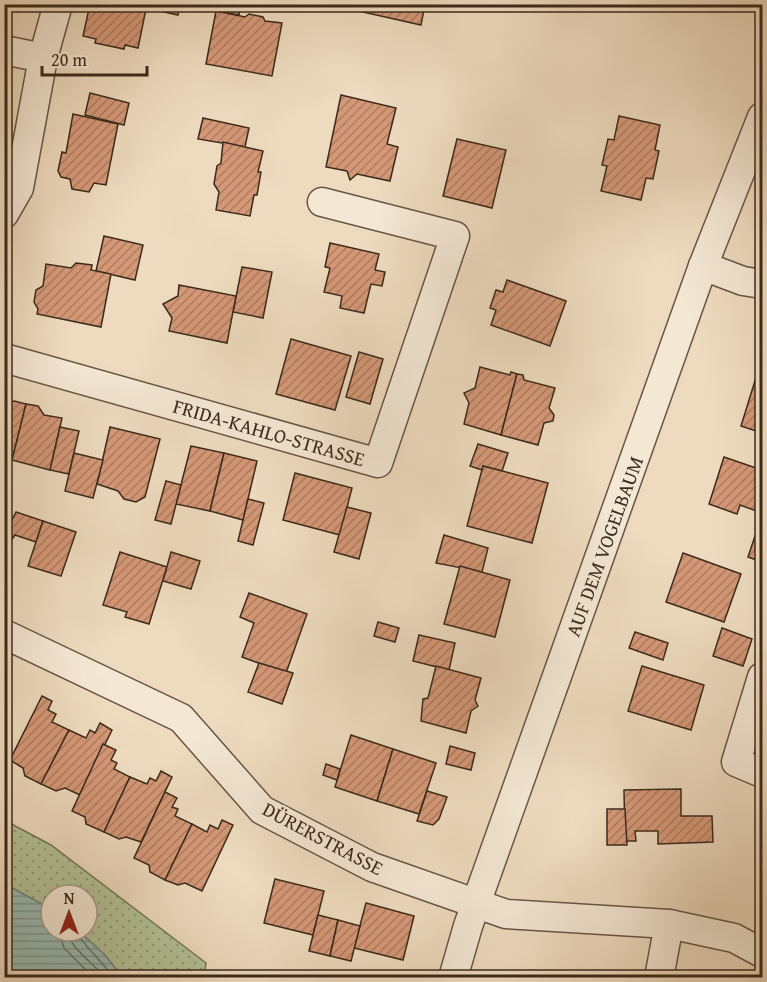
<svg xmlns="http://www.w3.org/2000/svg" width="767" height="982" viewBox="0 0 767 982" font-family="'Gentium Book Plus',serif">
<style>
.grass{fill:url(#grass-dots);stroke:#767659;stroke-width:1.5;fill-rule:evenodd}
.water{fill:url(#water-rules);stroke:#738177;stroke-width:1.5}
.lines{fill:none;stroke-linecap:round;stroke-linejoin:round}
.shore{stroke:#6a7268;stroke-width:1.5}
.building{fill:url(#building-hatch);stroke:#3b2a1b;stroke-width:1.5}
.street-casing{stroke:#685644;stroke-width:31}
.street{stroke:#f4e8d5;stroke-width:28}
.labels{text-anchor:middle;dominant-baseline:central;stroke-width:4.5;stroke-linejoin:round;paint-order:stroke}
.street-label{font-size:20px;fill:#3b2a1b;stroke:#f4e8d5}
</style>
<defs>
<pattern id="grass-dots" width="8" height="8" patternUnits="userSpaceOnUse" patternTransform="scale(1.5)"><rect width="8" height="8" fill="#b2c197"/><path d="M2 2h.1M6 6h.1" fill="none" stroke="#929d7a" stroke-width="1.8" stroke-linecap="round"/></pattern>
<pattern id="water-rules" width="6" height="5" patternUnits="userSpaceOnUse" patternTransform="scale(1.5)"><rect width="6" height="5" fill="#99bbb5"/><path d="M0 2.5h6" fill="none" stroke="#7e9892"/></pattern>
<pattern id="building-hatch" width="6" height="6" patternUnits="userSpaceOnUse" patternTransform="scale(1.5)"><rect width="6" height="6" fill="#d59877"/><path d="M-1 1l2-2M0 6l6-6M5 7l2-2" fill="none" stroke="#ae7c61"/></pattern>
</defs>
<rect width="100%" height="100%" fill="#eedbbf"/>
<filter id="stains"><feTurbulence type="fractalNoise" baseFrequency=".00333" numOctaves="4"/><feColorMatrix values="0 0 0 0 .2 0 0 0 0 .09 0 0 0 0 .02 0 0 0 .5 -.17"/></filter>
<radialGradient id="worn" r=".72"><stop offset=".6" stop-color="#630" stop-opacity="0"/><stop offset="1" stop-color="#630" stop-opacity=".3"/></radialGradient>
<path class="grass" d="M4,820L51,845L206,963L204,977H5ZM51,895H87V931H51Z"/>
<path class="water" d="M5,884L51,909V931H79L105,955L122,977H5Z"/>
<g class="lines">
<g class="shore">
<path d="M59,931L64,948L94,978"/>
<path d="M68,931C69,948 95,964 105,978"/>
<path d="M76,931C77,938 107,967 114,978"/>
</g>
</g>
<g class="building">
<path d="M90,4H147L138,48L125,45L124,49L95,43L96,39L83,36Z"/>
<path d="M147,4H180L178,15L146,8Z"/>
<path d="M193,4H241L239,15L193,7Z"/>
<path d="M356,4H425L421,25L354,10Z"/>
<path d="M216,11L245,17L249,14L263,17L265,21L282,23L272,76L206,64Z"/>
<path d="M90,93L129,103L124,125L85,115Z"/>
<path d="M341,95L396,108L387,144L398,147L390,181L357,174L350,180L347,171L326,167Z"/>
<path d="M73,114L118,124L106,185L94,183L89,192L72,189L70,179L61,177L58,171L62,152L66,153Z"/>
<path d="M619,116L660,125L655,150L659,151L653,179L646,178L641,200L601,191L607,166L602,165L608,139L614,140Z"/>
<path d="M203,118L249,128L245,147L198,139Z"/>
<path d="M457,139L506,150L492,208L443,196Z"/>
<path d="M223,142L263,151L258,172H261L257,195H254L250,216L216,210L219,192L214,184L217,166L221,163Z"/>
<path d="M104,236L143,245L135,280L96,271Z"/>
<path d="M330,243L379,254L375,270L385,272L382,286L371,284L364,313L340,308L342,296L324,292L330,268L325,267Z"/>
<path d="M76,263L92,265L91,270L111,274L101,327L37,314L38,309L34,302L36,290L43,286L46,264L71,268Z"/>
<path d="M242,267L272,272L263,318L233,312Z"/>
<path d="M507,280L566,301L550,346L491,325L496,310L490,308L496,290L503,292Z"/>
<path d="M179,285L236,296L227,343L169,331L172,318L163,304L178,296Z"/>
<path d="M291,339L351,356L335,410L276,394Z"/>
<path d="M359,352L383,359L370,404L346,397Z"/>
<path d="M762,358V433L741,426Z"/>
<path d="M480,367L510,375L511,372L517,374L501,435L464,424L469,403L464,393L475,388Z"/>
<path d="M517,374L523,375L524,380L555,388L549,408L554,415L553,421L544,423L538,445L501,435Z"/>
<path d="M14,401L26,404L12,460L4,458V405Z"/>
<path d="M26,404L38,406L44,415L62,418L50,470L12,460Z"/>
<path d="M60,427L79,431L69,474L50,470Z"/>
<path d="M110,427L160,439L145,497L136,502L124,499L118,491L97,484Z"/>
<path d="M478,444L508,453L502,471L483,466L482,470L470,466Z"/>
<path d="M191,446L224,453L210,511L176,504Z"/>
<path d="M74,453L103,460L93,498L65,491Z"/>
<path d="M224,453L257,461L243,520L210,511Z"/>
<path d="M724,457L762,470V513L740,505L737,514L709,504Z"/>
<path d="M483,466L548,483L532,543L467,526Z"/>
<path d="M295,473L352,488L340,535L283,520Z"/>
<path d="M166,481L181,485L171,524L155,520Z"/>
<path d="M248,499L264,503L253,545L238,541Z"/>
<path d="M347,507L371,513L359,559L334,552Z"/>
<path d="M16,512L43,521L36,542L15,535L4,551V515L13,518Z"/>
<path d="M43,521L76,532L61,576L28,566Z"/>
<path d="M758,527L762,529V562L748,557Z"/>
<path d="M444,535L488,548L482,572L436,563Z"/>
<path d="M120,552L167,567L149,624L125,617L127,612L103,605Z"/>
<path d="M171,552L200,561L191,589L163,581Z"/>
<path d="M683,553L741,574L724,622L666,602Z"/>
<path d="M460,566L510,580L495,637L444,624Z"/>
<path d="M249,593L307,614L286,673L242,657L254,623L240,617Z"/>
<path d="M378,622L399,628L395,642L374,636Z"/>
<path d="M722,628L752,639L743,666L713,656Z"/>
<path d="M635,632L668,643L663,660L629,648Z"/>
<path d="M419,635L455,643L449,670L413,661Z"/>
<path d="M259,663L293,673L282,704L248,692Z"/>
<path d="M436,666L481,678L475,700L478,706L471,711L466,733L421,721L423,699L428,698Z"/>
<path d="M642,666L704,685L691,730L628,711Z"/>
<path d="M42,696L52,701L48,710L56,714L52,722L69,730L41,784L25,776L23,768L10,760Z"/>
<path d="M100,723L112,730L80,795L65,788L56,791L41,784L69,730L86,738L90,730L95,733Z"/>
<path d="M351,735L393,749L377,801L335,787Z"/>
<path d="M103,744L116,750L111,760L117,763L114,769L130,777L104,832L86,824L85,817L72,811Z"/>
<path d="M450,746L475,753L471,770L446,764Z"/>
<path d="M393,749L436,763L419,814L377,801Z"/>
<path d="M326,764L340,769L337,780L323,775Z"/>
<path d="M161,771L172,777L141,842L126,837L119,839L104,832L130,777L147,784L150,778L156,781Z"/>
<path d="M681,789V816H712L713,842L658,844V831H635L636,841H625L624,790Z"/>
<path d="M427,791L447,797L439,819L433,825L417,821Z"/>
<path d="M165,792L177,798L172,807L178,809L175,816L192,824L165,880L150,872L149,865L134,858Z"/>
<path d="M607,809H625L627,845H607Z"/>
<path d="M222,820L233,825L202,891L185,883L178,885L165,880L192,824L207,832L210,825L218,829Z"/>
<path d="M275,879L324,891L313,935L264,923Z"/>
<path d="M366,903L414,916L403,960L354,948Z"/>
<path d="M318,915L338,920L330,956L309,951Z"/>
<path d="M338,920L360,926L351,961L330,956Z"/>
</g>
<g class="lines">
<defs>
<g id="street">
<path d="M4,50L43,58"/>
<path d="M4,214L19,188L43,58L58,4"/>
<path d="M703,266L743,281L762,284"/>
<path d="M4,358L378,463L455,236L322,202"/>
<path d="M4,634L181,718L262,810L372,867L506,914L669,924L734,938L762,953"/>
<path d="M762,677L736,762L762,773"/>
<path d="M453,978L468,926L703,266L762,117"/>
<path d="M659,978L669,924"/>
</g>
</defs>
<use href="#street" class="street-casing"/>
<use href="#street" class="street"/>
</g>
<g class="labels">
<g class="street-label">
<text transform="translate(269 432) rotate(16)">FRIDA-KAHLO-STRASSE</text>
<text transform="translate(604 546) rotate(-70)">AUF DEM VOGELBAUM</text>
<text transform="translate(323 838) rotate(28)">DÜRERSTRASSE</text>
</g>
</g>
<rect width="767" height="982" fill="none" stroke="#eedbbf" stroke-width="24"/>
<rect x="6" y="6" width="755" height="970" fill="none" stroke="#3b2a1b" stroke-width="3"/>
<rect x="12" y="12" width="743" height="958" fill="none" stroke="#3b2a1b" stroke-width="1.5"/>
<g transform="translate(69 913)"><circle r="28" fill="#f4e8d5" stroke="#aa9c8b" stroke-width="1.5"/>
<path d="M0-4.5L10 22L0 15L-10 22Z" fill="#8f2418"/>
<text y="-9" font-size="16" font-weight="bold" text-anchor="middle" fill="#3b2a1b">N</text>
</g>
<path d="M42 66v9h105v-9" fill="none" stroke="#3b2a1b" stroke-width="3"/>
<text x="51" y="66" font-size="18" fill="#3b2a1b" stroke="#f4e8d5" stroke-width="4.5" paint-order="stroke">20 m</text>
<rect width="100%" height="100%" filter="url(#stains)"/>
<rect width="100%" height="100%" fill="url(#worn)"/>
</svg>
